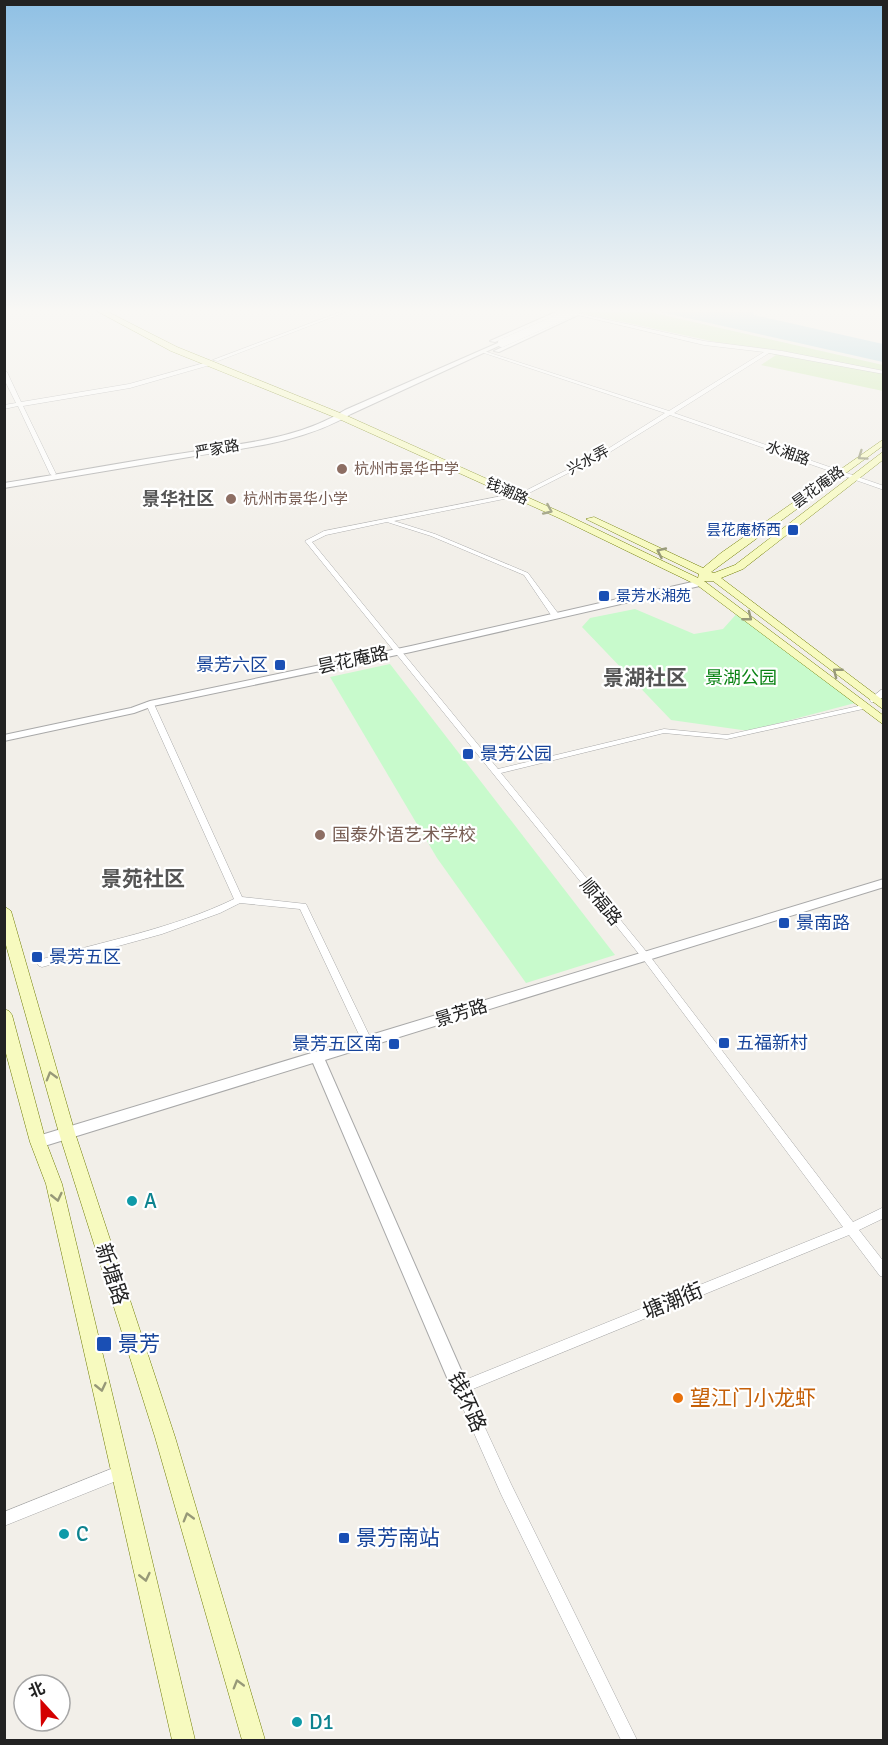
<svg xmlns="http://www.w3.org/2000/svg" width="888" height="1745" viewBox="0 0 888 1745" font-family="Signika,'Noto Sans SC',sans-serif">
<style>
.grass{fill:#cdebb0}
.park{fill:#c8facc}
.water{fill:#aad3df}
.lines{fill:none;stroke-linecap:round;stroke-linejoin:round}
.minor-casing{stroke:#a9a9a9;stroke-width:1}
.tertiary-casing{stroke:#a9a9a9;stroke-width:2}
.secondary-casing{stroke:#707d05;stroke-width:1}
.minor{fill:#fff;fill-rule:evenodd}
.tertiary{fill:#fff;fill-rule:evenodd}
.secondary{fill:#f7fabf;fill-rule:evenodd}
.tertiary-bridge-casing{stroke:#a9a9a9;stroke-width:8;stroke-linecap:butt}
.tertiary-bridge{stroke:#fff;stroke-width:8}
.oneway{stroke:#979978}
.education-dot{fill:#8d6e63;stroke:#fff;stroke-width:2}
.transit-dot{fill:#1a4fb4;stroke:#fff;stroke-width:2}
.culture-dot{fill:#0f9aa8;stroke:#fff;stroke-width:2}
.food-dot{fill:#e8710a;stroke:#fff;stroke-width:2}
.labels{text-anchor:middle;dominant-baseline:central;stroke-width:4.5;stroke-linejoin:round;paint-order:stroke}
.far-street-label{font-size:15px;fill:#222;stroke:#fff}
.far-education-label{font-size:15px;fill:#785e54;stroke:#fff;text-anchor:start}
.far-transit-label{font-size:15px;fill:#164399;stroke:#fff;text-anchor:end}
.far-quarter-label{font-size:18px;font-weight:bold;fill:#555;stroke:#fff}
.street-label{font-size:18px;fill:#222;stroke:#fff}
.transit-label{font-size:18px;fill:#164399;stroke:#fff;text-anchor:start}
.park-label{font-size:18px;fill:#0c8416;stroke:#fff}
.education-label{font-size:18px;fill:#785e54;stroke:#fff;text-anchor:start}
.quarter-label{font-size:21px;font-weight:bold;fill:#555;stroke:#fff}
.near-culture-label{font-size:21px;fill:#0d838f;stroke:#fff;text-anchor:start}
.near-street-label{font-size:21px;fill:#222;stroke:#fff}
.near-transit-label{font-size:21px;fill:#164399;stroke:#fff;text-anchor:start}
.near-food-label{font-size:21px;fill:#c56008;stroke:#fff;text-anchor:start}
</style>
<rect width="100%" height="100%" fill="#f2efe9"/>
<path class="grass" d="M573,311H645L883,365V391L761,365L776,355Z"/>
<g class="park">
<path d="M635,609L694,634L723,629L740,610L855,703L749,731L671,720L582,627L590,618Z"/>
<path d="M390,664L615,955L526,983L437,858L330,677Z"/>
</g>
<path class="water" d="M656,311H753L754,315L883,344V362Z"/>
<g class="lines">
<defs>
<g id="minor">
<path d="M343,311H348L218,361L213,360Z"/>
<path d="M561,311H568L704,341L782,351L884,371V374L769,353L674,413L884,486V490L670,415L610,452L531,492H527V490L606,450L665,413L484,353V351L669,411L764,352L704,345Z"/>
<path d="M208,362L211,364L210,365L130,388L23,406L56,474L53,476L50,474L18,406L4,409V405L16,403L4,379V371L7,372L21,402L129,384Z"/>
<path d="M517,493L520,495L519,496L394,521L435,534L528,573L560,616L559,618H553L524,575L431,536L387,522L326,535L312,542L498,769L664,729L727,735L863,705L867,707L863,709L727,739L664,733L501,773L649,955L853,1222L884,1207V1218L859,1230L884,1262V1277L880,1276L849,1235L468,1391L511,1484L637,1740H621L501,1494L454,1388L455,1384L843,1227L643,959L305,541L324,531Z"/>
<path d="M881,690H884V696L877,702H871L870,700L871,698Z"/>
<path d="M147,702H150L154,704L242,897L306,904L372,1041L371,1044L367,1045L363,1044L362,1041L300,909L240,903L220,913L162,934L42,967L39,966L37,963L39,960C104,941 172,929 234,899L146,704Z"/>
<path d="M121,1465L126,1467L128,1472L126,1477L4,1526V1512Z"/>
</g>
<g id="tertiary">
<path d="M558,311H566L495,342L490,341Z"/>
<path d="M576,312L579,314L578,315L499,352L494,351Z"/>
<path d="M500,342L505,343L351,414C303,443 243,448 189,457C127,467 66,478 4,488V483C67,473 129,461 191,452C243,443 299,439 345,410Z"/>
<path d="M701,580L706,583L704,585L411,652L153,706L134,713L4,741V735L131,708L150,701L411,646Z"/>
<path d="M884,879V887L325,1060L469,1388L466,1394L460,1396L454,1394L313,1063L38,1148L33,1146L31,1142L33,1138L38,1136Z"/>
</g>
<g id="secondary">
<path d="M97,311H106L177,347L345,415L567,515L698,578L699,574L586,519L594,517L703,568L721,553L884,439V445L711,572L714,573L735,565L884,451V459L743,569L721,578L884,701V710L713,581H704L884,716V725L697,585L561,519L339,419L171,351Z"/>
<path d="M4,906L11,911L75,1133L175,1437L265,1740H242L155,1437L59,1133L4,938Z"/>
<path d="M4,1009L9,1011L12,1015L46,1142L62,1184L195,1740H172L46,1184L30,1142L4,1046Z"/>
</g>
</defs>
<use href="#minor" class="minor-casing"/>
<use href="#tertiary" class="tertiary-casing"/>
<use href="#secondary" class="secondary-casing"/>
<use href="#minor" class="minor"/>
<use href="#tertiary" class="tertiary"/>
<use href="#secondary" class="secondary"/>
<defs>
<path id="tertiary-bridge" d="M502,343L575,311"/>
</defs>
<use href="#tertiary-bridge" class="tertiary-bridge-casing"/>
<use href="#tertiary-bridge" class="tertiary-bridge"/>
</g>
<defs><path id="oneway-chevron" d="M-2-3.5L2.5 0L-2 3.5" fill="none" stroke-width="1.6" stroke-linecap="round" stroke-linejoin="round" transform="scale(1.5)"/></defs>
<g class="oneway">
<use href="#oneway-chevron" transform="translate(862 456) rotate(145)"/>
<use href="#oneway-chevron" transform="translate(548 510) rotate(24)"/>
<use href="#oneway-chevron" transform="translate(661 552) rotate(-155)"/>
<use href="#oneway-chevron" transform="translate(748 617) rotate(38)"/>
<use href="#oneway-chevron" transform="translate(837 672) rotate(-142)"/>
<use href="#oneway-chevron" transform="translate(51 1076) rotate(-106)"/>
<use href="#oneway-chevron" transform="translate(57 1197) rotate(77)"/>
<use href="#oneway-chevron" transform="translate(101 1387) rotate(77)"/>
<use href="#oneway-chevron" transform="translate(188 1517) rotate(-106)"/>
<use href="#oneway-chevron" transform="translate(145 1577) rotate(77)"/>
<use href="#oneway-chevron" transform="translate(238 1684) rotate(-106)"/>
</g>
<linearGradient id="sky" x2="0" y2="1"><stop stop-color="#8fc0e4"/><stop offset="0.56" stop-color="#f9f8f5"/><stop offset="1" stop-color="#f9f8f5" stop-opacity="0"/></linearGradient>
<rect width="888" height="555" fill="url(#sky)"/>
<g class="education-dot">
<circle cx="342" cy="469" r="6"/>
<circle cx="231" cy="499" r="6"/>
<circle cx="320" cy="835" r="6"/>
</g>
<g class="transit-dot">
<rect x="787" y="524" width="12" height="12" rx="3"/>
<rect x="598" y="590" width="12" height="12" rx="3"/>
<rect x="274" y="659" width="12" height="12" rx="3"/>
<rect x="462" y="748" width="12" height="12" rx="3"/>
<rect x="778" y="917" width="12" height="12" rx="3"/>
<rect x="31" y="951" width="12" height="12" rx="3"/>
<rect x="718" y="1037" width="12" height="12" rx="3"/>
<rect x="388" y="1038" width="12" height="12" rx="3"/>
<rect x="96" y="1336" width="16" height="16" rx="3"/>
<rect x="338" y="1532" width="12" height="12" rx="3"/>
</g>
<g class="culture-dot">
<circle cx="132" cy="1201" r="6"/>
<circle cx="64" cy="1534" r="6"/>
<circle cx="297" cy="1722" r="6"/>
</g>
<circle class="food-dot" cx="678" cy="1398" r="6"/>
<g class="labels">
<g class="far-street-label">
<text transform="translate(217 449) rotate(-10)">严家路</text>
<text transform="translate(788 453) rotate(19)">水湘路</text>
<text transform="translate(588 460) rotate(-28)">兴水弄</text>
<text transform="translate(818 487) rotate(-36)">昙花庵路</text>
<text transform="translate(507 491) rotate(24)">钱潮路</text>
</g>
<g class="far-education-label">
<text x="354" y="469">杭州市景华中学</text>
<text x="243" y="499">杭州市景华小学</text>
</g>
<g class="far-transit-label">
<text x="781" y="530">昙花庵桥西</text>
<text x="616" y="596" text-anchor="start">景芳水湘苑</text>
</g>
<g class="far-quarter-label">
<text x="178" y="499">景华社区</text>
</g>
<g class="street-label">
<text transform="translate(353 660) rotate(-12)">昙花庵路</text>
<text transform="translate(601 902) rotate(51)">顺福路</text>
<text transform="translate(461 1013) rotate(-17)">景芳路</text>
</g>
<g class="transit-label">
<text x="268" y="665" text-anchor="end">景芳六区</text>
<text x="480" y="754">景芳公园</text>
<text x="796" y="923">景南路</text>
<text x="49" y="957">景芳五区</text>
<text x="736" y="1043">五福新村</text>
<text x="382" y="1044" text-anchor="end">景芳五区南</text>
</g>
<g class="park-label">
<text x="741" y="678">景湖公园</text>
</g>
<g class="education-label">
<text x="332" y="835">国泰外语艺术学校</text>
</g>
<g class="quarter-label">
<text x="645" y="678">景湖社区</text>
<text x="143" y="879">景苑社区</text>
</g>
<g class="near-culture-label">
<text x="144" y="1201">A</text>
<text x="76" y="1534">C</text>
<text x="309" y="1722">D1</text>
</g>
<g class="near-street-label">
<text transform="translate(112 1274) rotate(72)">新塘路</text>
<text transform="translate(673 1301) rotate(-22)">塘潮街</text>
<text transform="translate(467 1402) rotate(66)">钱环路</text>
</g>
<g class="near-transit-label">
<text x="118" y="1344">景芳</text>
<text x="356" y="1538">景芳南站</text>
</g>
<g class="near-food-label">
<text x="690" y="1398">望江门小龙虾</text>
</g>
</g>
<rect width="888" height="1745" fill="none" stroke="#222222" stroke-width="12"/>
<g transform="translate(42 1703) rotate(338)"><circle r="28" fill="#ffffff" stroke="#a7a7a7" stroke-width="1.5"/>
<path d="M0-4.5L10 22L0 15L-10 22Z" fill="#d40000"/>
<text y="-9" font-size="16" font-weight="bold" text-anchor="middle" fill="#222222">北</text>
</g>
</svg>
